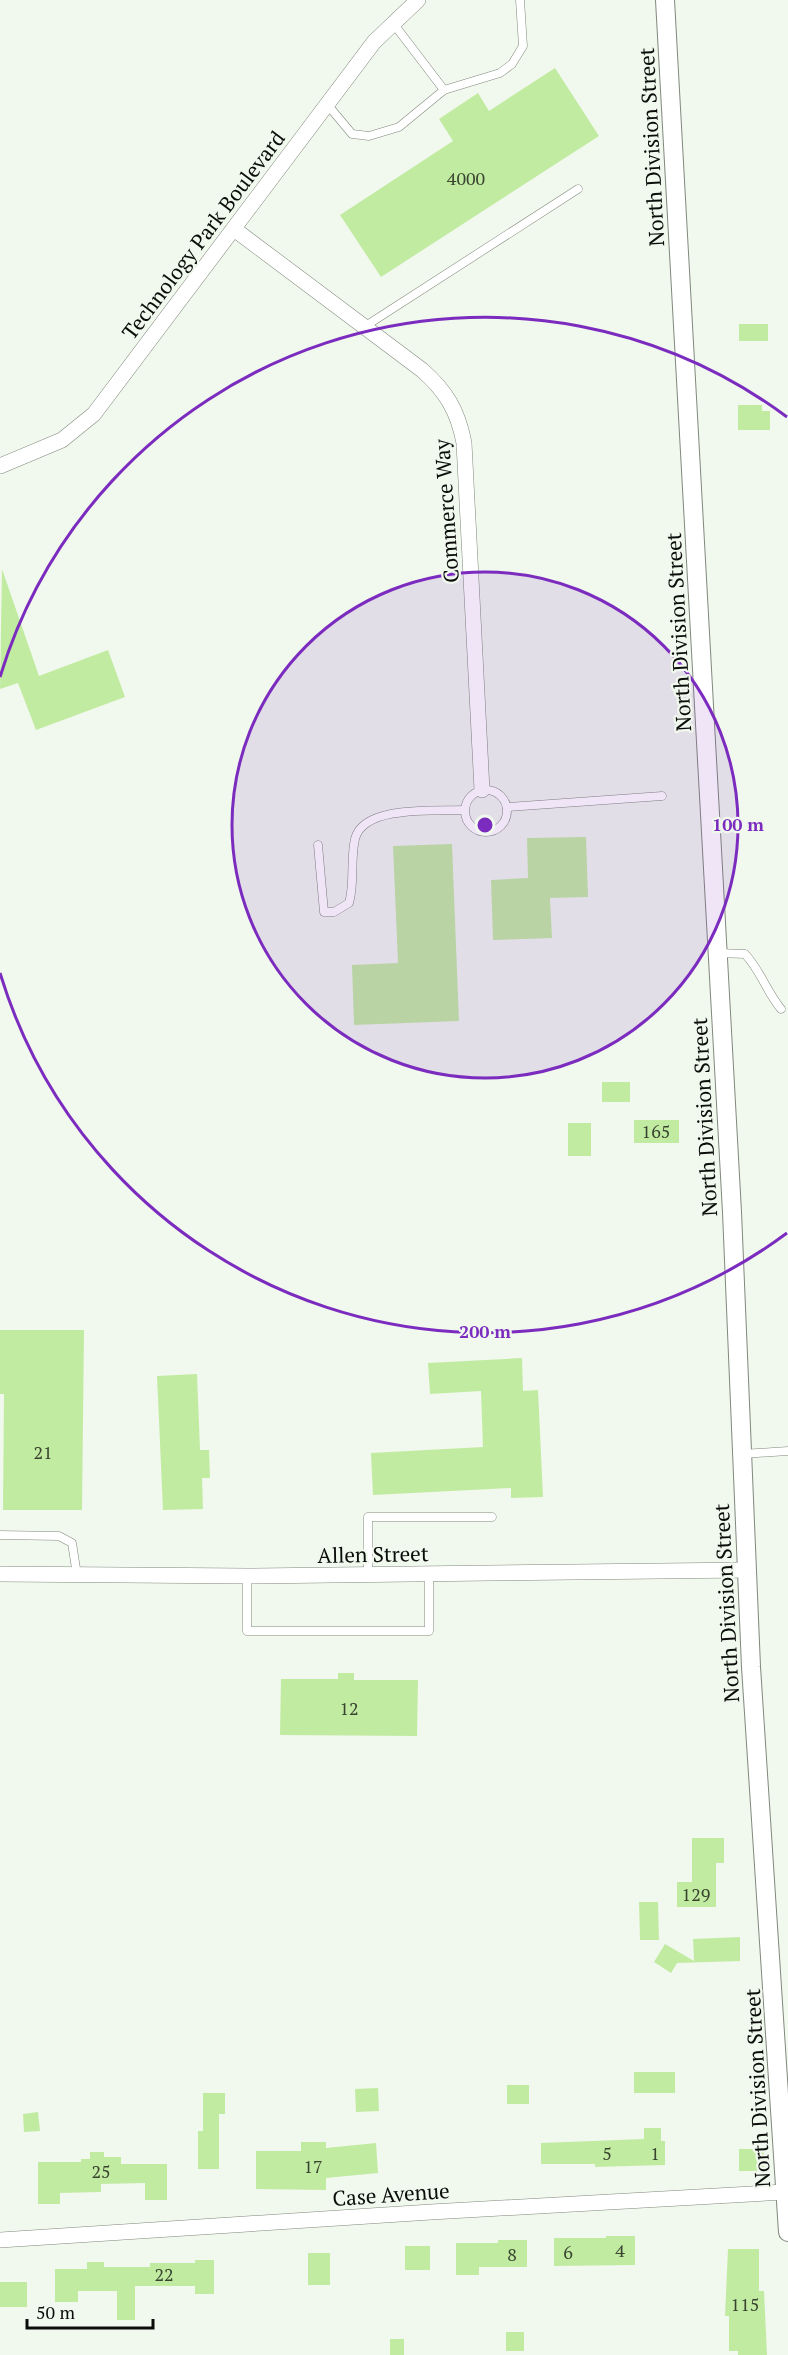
<svg xmlns="http://www.w3.org/2000/svg" width="788" height="2355" viewBox="0 0 788 2355" font-family="'PT Serif',serif">
<style>
.building{fill:#c2eba2}
.lines{fill:none;stroke-linecap:round;stroke-linejoin:round}
.service-casing{stroke:#81887d;stroke-width:9}
.minor-casing{stroke:#81887d;stroke-width:16}
.tertiary-casing{stroke:#81887d;stroke-width:20}
.service{stroke:#fff;stroke-width:8}
.minor{stroke:#fff;stroke-width:15}
.tertiary{stroke:#fff;stroke-width:18}
.ring{fill:none;stroke:#7b2cbf;stroke-width:3}
.labels{text-anchor:middle;dominant-baseline:central;stroke-width:4.5;stroke-linejoin:round;paint-order:stroke}
.number-label{font-size:18px;fill:#394430}
.street-label{font-size:21px;fill:#0b0d0a;stroke:#f1f8ed}
.centre{fill:#7b2cbf;stroke:#f1f8ed;stroke-width:3}
.ring-label{font-size:18px;text-anchor:middle;font-weight:bold;fill:#7b2cbf;stroke:#f1f8ed;stroke-width:4.5;stroke-linejoin:round;paint-order:stroke}
</style>
<rect width="100%" height="100%" fill="#f1f8ed"/>
<g class="building">
<path d="M555,68L599,136L381,277L340,215L453,141L439,119L478,93L489,111Z"/>
<rect x="739" y="324" width="29" height="17"/>
<path d="M738,405H762V411H770V430H738Z"/>
<path d="M2,569L39,676L108,650L125,697L36,730L18,683L0,689Z"/>
<path d="M586,837L588,897L550,898L552,938L493,940L491,880L528,878L527,838Z"/>
<path d="M452,844L459,1021L354,1025L352,965L398,963L393,846Z"/>
<rect x="602" y="1082" width="28" height="20"/>
<rect x="634" y="1120" width="45" height="23"/>
<rect x="568" y="1123" width="23" height="33"/>
<path d="M0,1330H84L82,1510H3L4,1394H0Z"/>
<path d="M522,1358L523,1391L538,1390L543,1497L511,1498V1488L373,1495L371,1453L483,1447L481,1391L430,1394L428,1363Z"/>
<path d="M197,1374L200,1450H209L210,1478H202L203,1509L163,1510L157,1376Z"/>
<path d="M338,1673H354V1680H418L417,1736L280,1735L281,1679H338Z"/>
<path d="M692,1838H724V1863H716V1907H677V1882H692Z"/>
<path d="M639,1902H658L659,1940H640Z"/>
<path d="M740,1937V1961L677,1963L671,1973L654,1962L665,1944L694,1961L693,1939Z"/>
<rect x="634" y="2072" width="41" height="21"/>
<rect x="507" y="2085" width="22" height="19"/>
<path d="M378,2088L379,2111L356,2112L355,2089Z"/>
<path d="M203,2093H225V2114H219V2169H198V2131H203Z"/>
<path d="M38,2112L40,2131L24,2132L23,2114Z"/>
<path d="M644,2128H661V2141H665V2165L595,2167V2164H541V2143L644,2139Z"/>
<path d="M301,2142H326V2148L376,2143L378,2173L326,2178V2190L256,2189V2151H301Z"/>
<rect x="739" y="2149" width="25" height="22"/>
<path d="M90,2152H104V2157H121V2164H167V2200H145V2183L101,2184V2192L60,2193V2204H38V2162H81V2159H90Z"/>
<path d="M606,2236H635V2265L554,2266V2238H606Z"/>
<path d="M498,2240H527V2267H479V2275H456V2243H498Z"/>
<rect x="405" y="2246" width="25" height="24"/>
<path d="M728,2249H759V2291H764L767,2355H738V2351H729V2316H725Z"/>
<rect x="308" y="2253" width="22" height="32"/>
<path d="M195,2260H214V2294H195V2286H135V2320H117V2291H78V2302H55V2269H87V2262H104V2267H150V2263H195Z"/>
<rect x="0" y="2282" width="27" height="25"/>
<rect x="506" y="2332" width="18" height="19"/>
<rect x="390" y="2339" width="14" height="16"/>
</g>
<g class="lines">
<defs>
<g id="service">
<path d="M393,23L444,90"/>
<path d="M327,104L352,134L369,136L399,127L444,90L500,73L512,64L523,46L520,0"/>
<path d="M364,327L578,189"/>
<circle cx="486" cy="811" r="21"/>
<path d="M507,807L662,796"/>
<path d="M318,845L324,912H334L349,903C355,882 350,861 355,839C363,805 436,811 464,810"/>
<path d="M718,953L745,954C761,971 766,991 781,1009"/>
<path d="M743,1454L788,1451"/>
<path d="M0,1535L59,1536L72,1543L77,1575"/>
<path d="M368,1575V1517H492"/>
<path d="M247,1576V1631H429V1574"/>
</g>
<g id="minor">
<path d="M234,229L422,370C446,391 458,411 464,443L482,790"/>
<path d="M0,466L62,440L94,414L374,42L418,0"/>
<path d="M0,1574L247,1576L747,1570"/>
<path d="M0,2240L431,2212L785,2192"/>
</g>
<path id="tertiary" d="M665,0L732,1212L751,1667L788,2232"/>
</defs>
<use href="#service" class="service-casing"/>
<use href="#minor" class="minor-casing"/>
<use href="#tertiary" class="tertiary-casing"/>
<use href="#service" class="service"/>
<use href="#minor" class="minor"/>
<use href="#tertiary" class="tertiary"/>
</g>
<circle cx="485" cy="825" r="253" fill="#7b2cbf" fill-opacity=".12"/>
<g class="ring">
<circle cx="485" cy="825" r="253"/>
<path d="M787 1233A507 507 0 0 1 0 973M0 677A507 507 0 0 1 787 417"/>
</g>
<g class="labels">
<g class="number-label">
<text x="466" y="178">4000</text>
<text x="656" y="1131">165</text>
<text x="43" y="1452">21</text>
<text x="349" y="1708">12</text>
<text x="696" y="1894">129</text>
<text x="607" y="2153">5</text>
<text x="655" y="2153">1</text>
<text x="313" y="2166">17</text>
<text x="101" y="2171">25</text>
<text x="620" y="2250">4</text>
<text x="568" y="2252">6</text>
<text x="512" y="2254">8</text>
<text x="164" y="2274">22</text>
<text x="745" y="2304">115</text>
</g>
<g class="street-label">
<text transform="translate(651 147) rotate(-93)">North Division Street</text>
<text transform="translate(203 235) rotate(-53)">Technology Park Boulevard</text>
<text transform="translate(446 511) rotate(-94)">Commerce Way</text>
<text transform="translate(678 632) rotate(-93)">North Division Street</text>
<text transform="translate(704 1117) rotate(-93)">North Division Street</text>
<text transform="translate(373 1554) rotate(-1)">Allen Street</text>
<text transform="translate(726 1603) rotate(-93)">North Division Street</text>
<text transform="translate(757 2088) rotate(-93)">North Division Street</text>
<text transform="translate(391 2194) rotate(-4)">Case Avenue</text>
</g>
</g>
<circle cx="485" cy="825" r="9" class="centre"/>
<g class="ring-label">
<text x="738" y="831">100 m</text>
<text x="485" y="1338">200 m</text>
</g>
<path d="M27 2319v9h126v-9" fill="none" stroke="#0b0d0a" stroke-width="3"/>
<text x="36" y="2319" font-size="18" fill="#0b0d0a" stroke="#f1f8ed" stroke-width="4.5" paint-order="stroke">50 m</text>
</svg>
